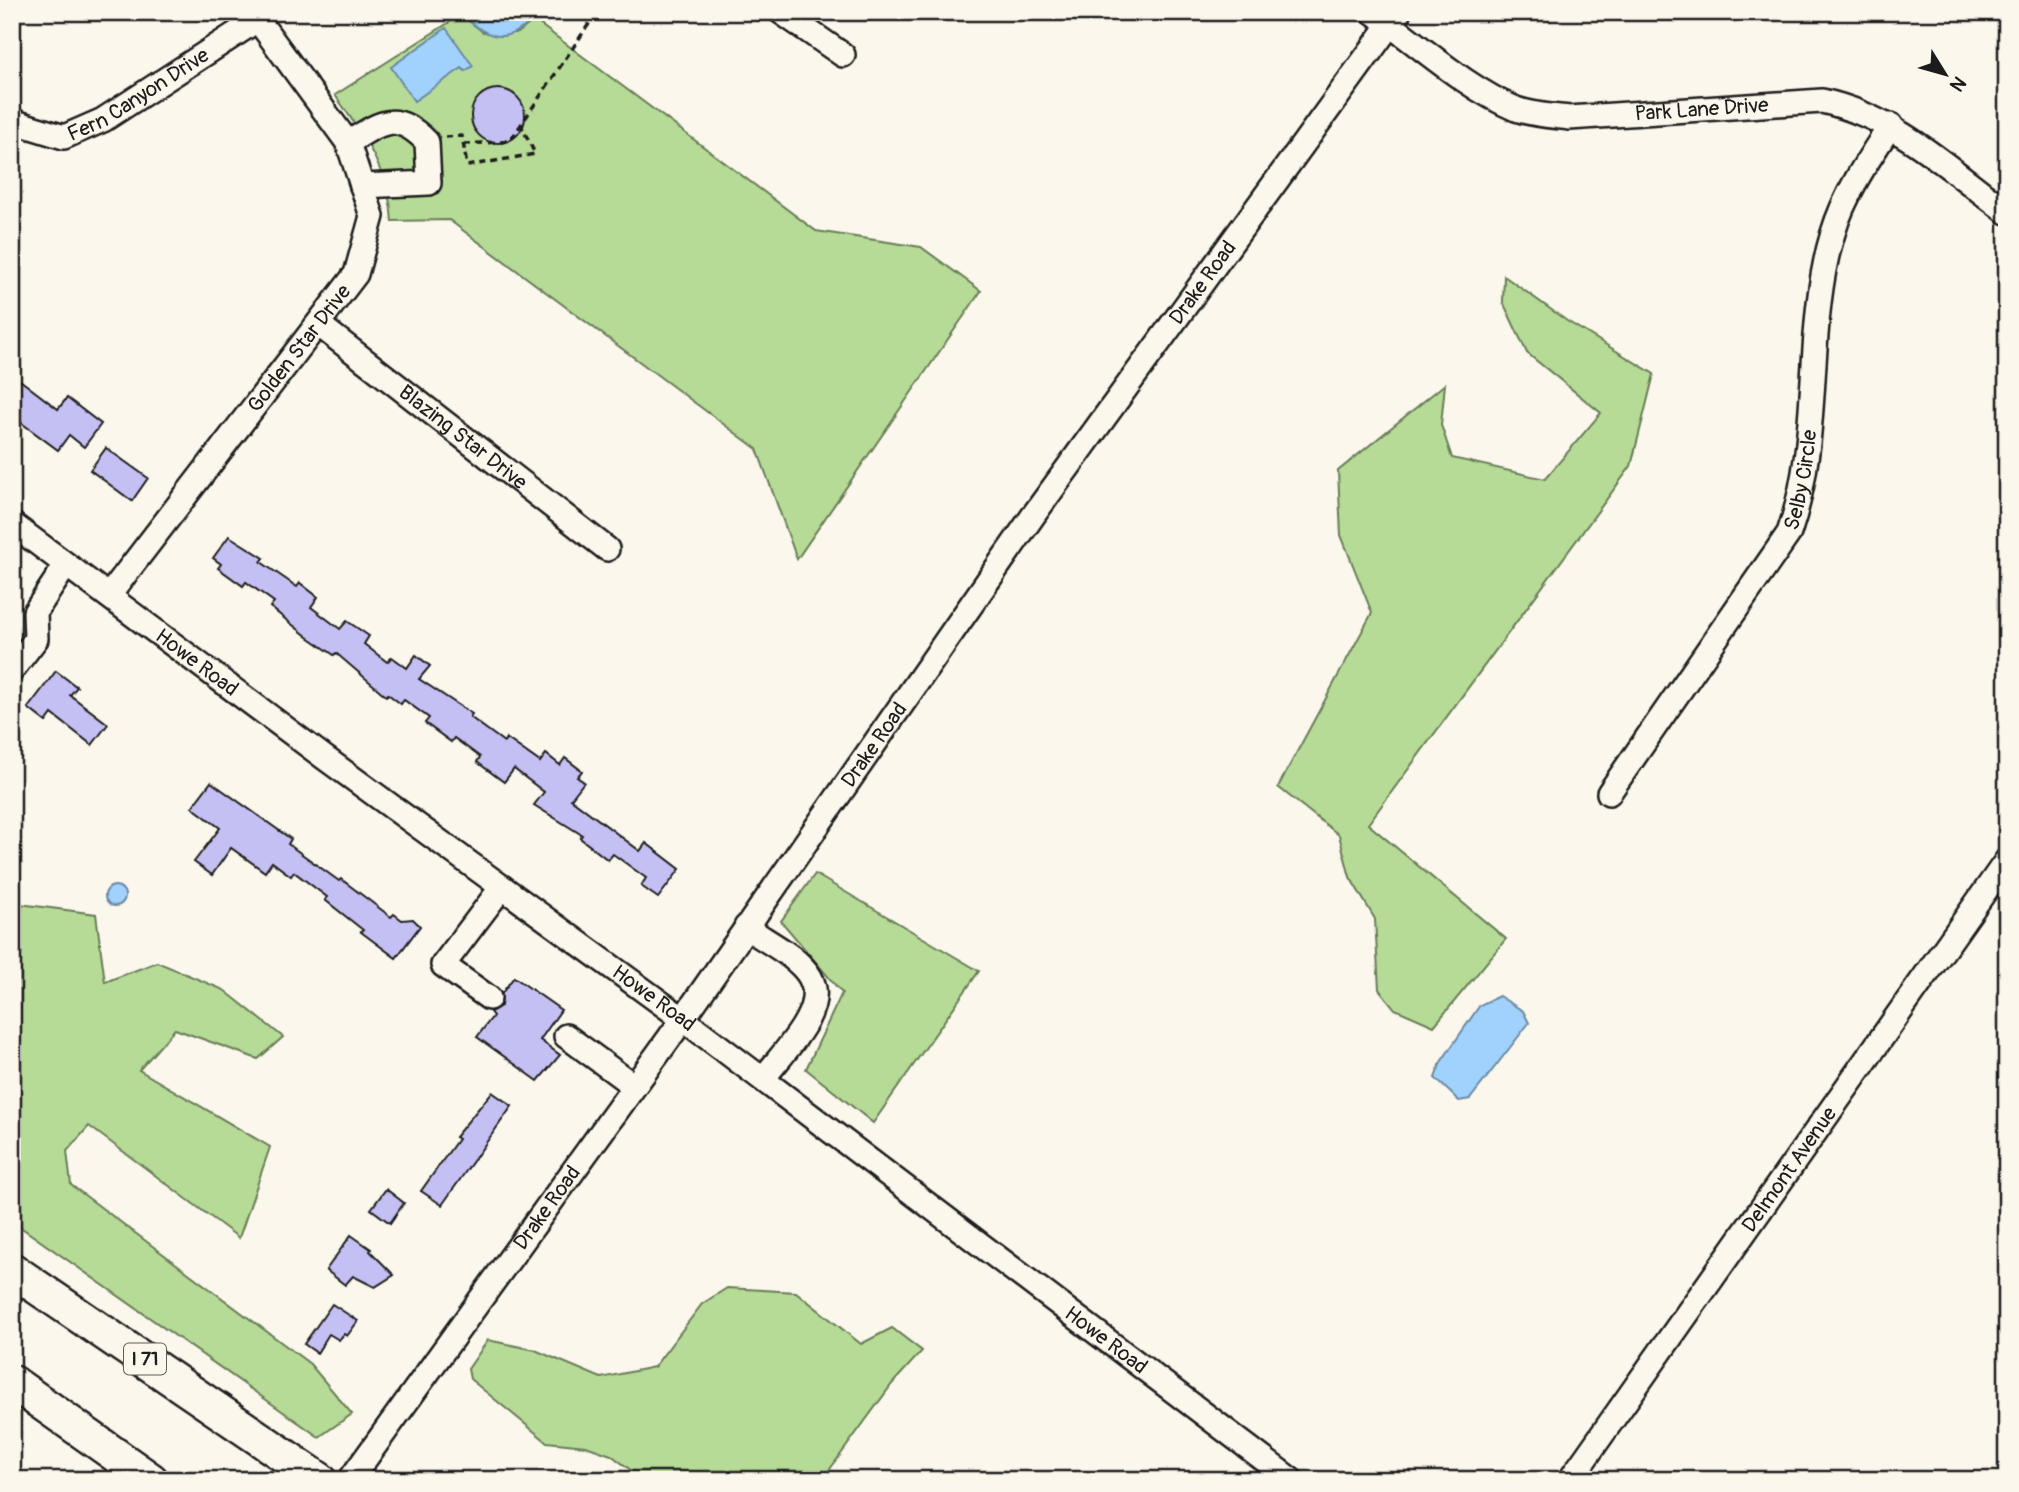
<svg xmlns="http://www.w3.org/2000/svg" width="2019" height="1492" viewBox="0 0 2019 1492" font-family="Pangolin,sans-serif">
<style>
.green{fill:#b6db96;stroke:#697c59;stroke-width:2}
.water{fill:#a0d2fd;stroke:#6b89a3;stroke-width:2}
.building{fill:#c5c0f3;stroke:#1c1c1c;stroke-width:2}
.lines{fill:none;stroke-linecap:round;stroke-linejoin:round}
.minor-casing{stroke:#1c1c1c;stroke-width:28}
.highway-casing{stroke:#1c1c1c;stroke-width:38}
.path{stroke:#1c1c1c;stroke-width:3.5;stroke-dasharray:7 5;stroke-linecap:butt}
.minor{stroke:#fbf7ec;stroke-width:23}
.highway{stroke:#fbf7ec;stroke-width:33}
.labels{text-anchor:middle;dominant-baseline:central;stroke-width:5;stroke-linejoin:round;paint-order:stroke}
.shield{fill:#fbf7ec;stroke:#5f5e5a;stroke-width:2}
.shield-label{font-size:19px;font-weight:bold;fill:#1c1c1c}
.street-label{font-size:21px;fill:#1c1c1c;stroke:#fbf7ec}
</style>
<rect width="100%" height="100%" fill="#fbf7ec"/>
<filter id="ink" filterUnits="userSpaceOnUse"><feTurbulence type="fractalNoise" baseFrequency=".0143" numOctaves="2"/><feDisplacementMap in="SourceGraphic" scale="14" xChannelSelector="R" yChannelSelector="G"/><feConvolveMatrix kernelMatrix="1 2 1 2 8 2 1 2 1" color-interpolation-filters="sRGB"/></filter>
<g filter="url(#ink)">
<g class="green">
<path d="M461,15L483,32L518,33L534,20L816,231L921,247L981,291L797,559L757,449L449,220L392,221C390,172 363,135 335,95Z"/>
<path d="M1504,276L1567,321L1654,374L1631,466L1368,824L1506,939L1434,1026L1395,1009L1379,989L1375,919L1350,877L1339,835L1278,787L1372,613L1341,535L1338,471L1445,384L1441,425L1452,458L1545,479L1601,413L1527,353L1503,302Z"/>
<path d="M815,874L979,971L873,1123L806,1069L842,993L781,921Z"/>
<path d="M12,903L96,914L105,982L157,962L224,990L283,1037L258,1059L175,1029L139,1070L270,1147L239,1238L89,1126L67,1151L71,1185L310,1364L352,1414L319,1437L12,1221Z"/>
<path d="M727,1288L796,1292L861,1344L892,1328L922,1351L892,1384L822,1480H644L611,1455L586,1446L547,1442L470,1379L468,1369L488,1340L535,1350L601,1378L654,1367L702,1304Z"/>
</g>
<g class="water">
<path d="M459,12H544C507,42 496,46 459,12Z"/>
<path d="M446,28L473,66L465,71L462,68L414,101L391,67Z"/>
<circle cx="115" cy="896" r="10"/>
<path d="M1499,996L1523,1011L1529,1023L1470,1099L1459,1101L1435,1078L1441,1062L1480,1005Z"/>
</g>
<g class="building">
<circle cx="498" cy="116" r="27"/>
<path d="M12,374L58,409L67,398L101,424L84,447L69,435L58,450L12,416Z"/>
<path d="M106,448L148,478L132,501L90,470Z"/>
<path d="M229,536L264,558L261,562L297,587L300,583L318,597L311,607L340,629L347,621L369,636L364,644L387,662L392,657L407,668L416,655L430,666L419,679L472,714L470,717L504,742L506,738L540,762L546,754L560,765L565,758L582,771L577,777L584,782L571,799L640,851L646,843L680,869L658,898L641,886L646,878L613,854L608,860L580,838L582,835L534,805L544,792L514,769L504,782L477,762L480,757L454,738L451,742L425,723L429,718L404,700L401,704L388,694L386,696L336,653L334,655L308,637L270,607L274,602L246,582L243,586L218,568L221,564L213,558Z"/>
<path d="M56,671L77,687L70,695L108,724L92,745L52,714L46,722L28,708Z"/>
<path d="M211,782L291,839L288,844L339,881L341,879L391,917L394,914L402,920L413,919L420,926L396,958L361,932L363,930L325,900L327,897L294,872L291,876L272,862L265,872L231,848L212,875L194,862L220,828L192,807Z"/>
<path d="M514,977L561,1010L540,1040L560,1055L538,1081L477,1037L493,1016L490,1012L501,1006L502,993Z"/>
<path d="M492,1092L512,1106L442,1205L421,1191L458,1139L455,1137Z"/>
<path d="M386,1189L404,1203L390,1223L371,1209Z"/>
<path d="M351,1235L371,1249L370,1251L394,1275L375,1287L353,1276L345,1285L326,1270Z"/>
<path d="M332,1304L358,1321L347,1336L344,1334L339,1340L329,1334L317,1353L304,1344Z"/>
</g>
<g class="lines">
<defs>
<g id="minor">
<path d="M781,12L843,55"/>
<path id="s1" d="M1373,12C1417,43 1467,89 1516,109C1533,115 1552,116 1569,118L1822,101C1896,117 1948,168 2007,212"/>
<path id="s2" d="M12,121L64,137L103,120L257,20"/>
<path d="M348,143C381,122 396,110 427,142L429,183L362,186"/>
<path id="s3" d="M318,324L607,549"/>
<path id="s4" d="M12,524L325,758L683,1019L1291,1480"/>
<path id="s5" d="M110,594L356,274L372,216L348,143L252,12"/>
<path d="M12,670L36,639L35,612L66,565"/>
<path id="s6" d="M1609,793L1789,533C1823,436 1804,327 1833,233C1844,195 1869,158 1891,125"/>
<path d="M746,927C765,941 798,956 810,977C829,1010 781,1054 763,1079"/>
<path d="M489,998L443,965L502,887"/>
<path d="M566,1036L634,1086"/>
<path id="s7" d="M350,1480L683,1019L1035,513L1399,12"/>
<path id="s8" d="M1570,1480L2007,860"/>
</g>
<g id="highway">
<path d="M12,1270L320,1480"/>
<path d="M12,1382L151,1480"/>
</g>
</defs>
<use href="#minor" class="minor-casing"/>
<use href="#highway" class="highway-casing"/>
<g class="path">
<path d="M445,137L462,136L467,166L535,154L521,125"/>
<path d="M464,144L502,142L512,138L597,12"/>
</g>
<use href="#minor" class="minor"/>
<use href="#highway" class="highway"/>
</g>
</g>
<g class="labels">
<rect class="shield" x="124" y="1343.5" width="42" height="31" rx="5"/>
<g class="shield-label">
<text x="145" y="1359">I 71</text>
</g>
<g class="street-label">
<text stroke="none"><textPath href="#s2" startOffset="140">Fern Canyon Drive</textPath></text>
<text stroke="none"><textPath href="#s1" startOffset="360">Park Lane Drive</textPath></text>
<text stroke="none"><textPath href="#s7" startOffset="1470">Drake Road</textPath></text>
<text stroke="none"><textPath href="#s5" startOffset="310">Golden Star Drive</textPath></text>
<text stroke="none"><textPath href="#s3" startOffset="184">Blazing Star Drive</textPath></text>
<text stroke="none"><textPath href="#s6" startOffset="371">Selby Circle</textPath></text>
<text stroke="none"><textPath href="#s4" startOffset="231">Howe Road</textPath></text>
<text stroke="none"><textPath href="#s7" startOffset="903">Drake Road</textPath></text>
<text stroke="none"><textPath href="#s4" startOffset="798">Howe Road</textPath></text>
<text stroke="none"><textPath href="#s8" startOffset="380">Delmont Avenue</textPath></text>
<text stroke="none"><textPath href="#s7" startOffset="336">Drake Road</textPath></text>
<text stroke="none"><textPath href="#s4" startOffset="1365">Howe Road</textPath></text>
</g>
</g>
<rect width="2019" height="1492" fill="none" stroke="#fbf7ec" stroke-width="42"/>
<rect x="21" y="21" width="1977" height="1450" fill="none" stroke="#1c1c1c" stroke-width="2.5" filter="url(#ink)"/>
<g transform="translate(1945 74) rotate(127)" stroke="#fbf7ec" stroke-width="5" paint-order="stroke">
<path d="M0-5L12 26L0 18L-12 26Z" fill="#1c1c1c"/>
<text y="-10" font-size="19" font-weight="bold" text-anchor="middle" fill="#1c1c1c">N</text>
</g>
</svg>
